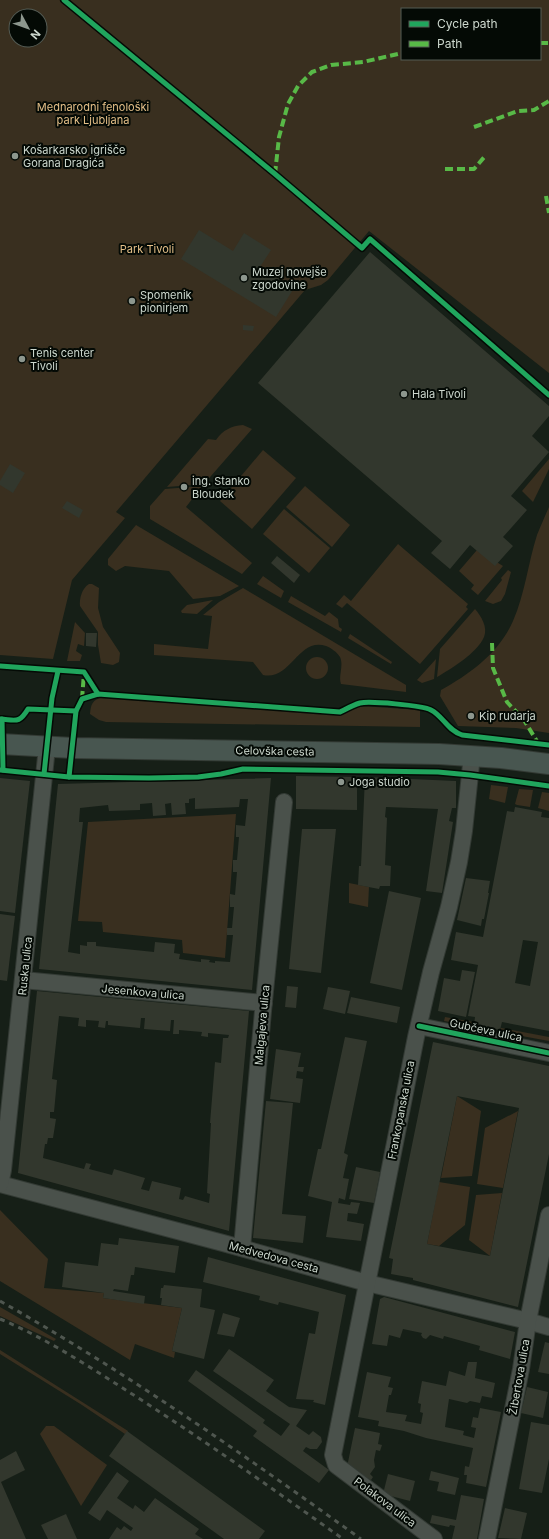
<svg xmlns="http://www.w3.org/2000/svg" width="549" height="1539" viewBox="0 0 549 1539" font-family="Inter,sans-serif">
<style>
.green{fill:#392f1f;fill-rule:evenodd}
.building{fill:#32372d;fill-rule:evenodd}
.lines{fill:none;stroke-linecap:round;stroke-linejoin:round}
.minor-casing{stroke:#333a34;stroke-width:18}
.major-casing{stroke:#333a34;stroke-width:22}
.minor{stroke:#4a514b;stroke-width:16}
.major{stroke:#485650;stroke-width:20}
.rail{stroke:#4f564f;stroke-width:3;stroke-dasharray:5 5;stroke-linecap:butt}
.quiet{stroke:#58b947;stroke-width:4;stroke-dasharray:8 4;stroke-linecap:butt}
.cycleway-casing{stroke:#040a05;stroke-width:8}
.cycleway{stroke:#20a55d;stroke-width:5}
.poi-dot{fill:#8d978e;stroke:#040a05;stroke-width:1.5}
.labels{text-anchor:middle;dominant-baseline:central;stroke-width:4;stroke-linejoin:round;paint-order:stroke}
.park-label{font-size:11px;fill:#e4bf88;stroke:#040a05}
.poi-label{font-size:11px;fill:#cdd8ce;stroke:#040a05;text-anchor:start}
.street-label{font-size:11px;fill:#cdd8ce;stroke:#040a05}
</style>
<rect width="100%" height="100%" fill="#161f17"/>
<g class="green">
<path d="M0,0H549V373L369,231L328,280L321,285L305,290L116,512L125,518L72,580L53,659L0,655ZM402,9H540V59H402ZM16,16H40V40H16Z"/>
<path d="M243,425L252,429L204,484L167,487L208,439L216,440C223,430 231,426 243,425Z"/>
<path d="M263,450L296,478L252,529L220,501Z"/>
<path d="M549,459V469L533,502L522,491Z"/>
<path d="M202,486L186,507L252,563L242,574L150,519V506L165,489Z"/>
<path d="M305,486L350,525L332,547L286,507Z"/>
<path d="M549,507V733L516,728L458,726L440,696L441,690C470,674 499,653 513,621C525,594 528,563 537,535C541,525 545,516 549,507Z"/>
<path d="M284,509L330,548L309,573L263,534Z"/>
<path d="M136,525L239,586L220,596L193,599L169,571L125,566L116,571L108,565V559Z"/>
<path d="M398,544L468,604L466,607L468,609L420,664L347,603L342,608L336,604L344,595L351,601Z"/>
<path d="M477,550L503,566L478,595L471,589L474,585L459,571Z"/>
<path d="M508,570L511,572L505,594L501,601L493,604L485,601L502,580L501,578Z"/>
<path d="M263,576L284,591L281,598L257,584Z"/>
<path d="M89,584H92L99,588L98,608L103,627L120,653L119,662L113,665L101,663L98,645V632L80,606C79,599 82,588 89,584Z"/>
<path d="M243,588L406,685V692L341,684C338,676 344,666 340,657C337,652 331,648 326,646C298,637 291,681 263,675L253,662L154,655V644L208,649L212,616L203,615L219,602Z"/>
<path d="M291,596L325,616L329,612L338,619L339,627L342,629L341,632L288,602Z"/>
<path d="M213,600L197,614L182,613L181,611L187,605Z"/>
<path d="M475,609C481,616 488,627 484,637C478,652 451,669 437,677L440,649Z"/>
<path d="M75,622L85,633L84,646L78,644L76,651L82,655L80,661H67Z"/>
<path d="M350,634L392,662L391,664L348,638Z"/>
<circle cx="317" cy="668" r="11"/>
<path d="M436,659L434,679L422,683L417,680Z"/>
<path d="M103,697L339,715L361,706L420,710V727L106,722L99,720L90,714C91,704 92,700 103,697Z"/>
<path d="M491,785L508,787L505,803L489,799Z"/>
<path d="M519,789L533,790L530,807L517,805L515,804Z"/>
<path d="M542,792L549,793V811L538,808Z"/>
<path d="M236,814L225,958L183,953L182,940L103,932L102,922L78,921L88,822Z"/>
<path d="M349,883L369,887L368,907L349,903Z"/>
<path d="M445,1017L473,1022L472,1026L444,1021Z"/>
<path d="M501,1028L549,1037V1041L500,1032Z"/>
<path d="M457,1096L481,1111L472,1176L441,1178Z"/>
<path d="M518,1111L503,1188L477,1184L485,1128Z"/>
<path d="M439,1182L470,1187L465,1225L439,1246L427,1244Z"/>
<path d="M502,1193L490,1256L469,1240L476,1195Z"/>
<path d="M0,1210L48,1259L44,1288L104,1293L103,1298L182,1308L172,1351L175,1352L174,1358L135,1344L130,1360L0,1281Z"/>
<path d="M0,1307L56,1339L54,1341L0,1316Z"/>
<path d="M0,1350L128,1431L125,1434L82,1405L0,1354Z"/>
<path d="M46,1426H54L107,1465L81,1506L40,1434Z"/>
</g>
<g class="building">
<path d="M199,230L233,251L244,233L271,250L260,267L294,288L276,317L181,259Z"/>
<path d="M370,252L549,406V416L532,436L549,452L511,496L527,510L503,537L513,546L495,566L470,545L450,569L431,553L442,541L258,383Z"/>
<path d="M243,325L254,326L253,331L243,330Z"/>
<path d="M10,464L25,473L13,493L0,485V481Z"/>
<path d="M67,501L83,510L79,518L62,508Z"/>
<path d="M277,556L300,575L294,583L271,563Z"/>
<path d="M86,633H97L96,647L86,646Z"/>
<path d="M296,776L357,777V810L296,809Z"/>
<path d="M365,777L456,781V808H452L449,821L453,822L442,893L426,891L438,809L386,807L385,817L387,818L385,865L391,866L390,886H380L379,889L358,885L359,866H361Z"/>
<path d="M0,778L30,781L15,913L0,911Z"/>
<path d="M271,778L252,990L39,969L58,784ZM195,798V809L239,807L240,799H248L245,826L236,825V837H239L237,860H233V872H237L235,895L230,894V907H234L232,928H227V935H233L230,962L215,961V963L209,962L210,960L201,959V962L179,959L180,954L174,953L175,944L155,942L154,952L96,946V942H87V946L80,945V954L68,952L83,822H79L80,808L108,805L109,811L140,810V804L152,803L153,816L166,815L165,804L171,803L172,815L186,814L185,803H189V799Z"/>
<path d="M515,807L542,812L541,817L549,818V1031L502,1022L500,1030L474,1025L475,1017L468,1016L478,965L451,960L456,932L483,937L507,811L514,812ZM523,940L538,942L530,986L515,983Z"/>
<path d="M302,829H336L321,973L289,969Z"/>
<path d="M466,878L490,881L488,893H489L484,919H482L481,926L457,920Z"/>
<path d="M389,891L421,898L402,990L370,983Z"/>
<path d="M0,914L15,916L7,981L0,980Z"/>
<path d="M462,970L475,972L466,1017L438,1011L444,978L460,981Z"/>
<path d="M287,986L298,987L296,1008L285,1007Z"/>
<path d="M328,987L350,991L345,1014L323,1009Z"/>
<path d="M37,991L249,1011L229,1231L18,1173ZM59,1016L79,1018L78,1026L86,1027V1020L99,1021L98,1027L105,1028L106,1021H108V1025L140,1028L141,1018H145L144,1029L170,1031L171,1020H174L173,1034H179V1030L202,1032L201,1036L208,1037V1033L229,1035L228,1038H223L221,1063L215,1062L210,1123H211L207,1193L210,1194L209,1203L185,1196L183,1200L179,1199L181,1188L152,1181L149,1191L141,1189L145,1178L114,1169L112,1175L89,1169L91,1164L86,1163L84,1169L43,1158L45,1144H47L48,1138H53L56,1119L50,1118V1112H54L57,1080L52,1079Z"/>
<path d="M351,997L400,1007L397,1023L347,1013Z"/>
<path d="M345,1037L367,1041L344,1153L348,1155L343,1178L349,1179L345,1200L339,1198L338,1203L350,1205L351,1202L360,1203L357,1214L348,1213L347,1221L364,1224L361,1241L326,1237L332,1202L308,1196L318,1149H321Z"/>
<path d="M433,1042L549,1066V1154L518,1307L413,1280V1278L391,1274L393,1259L389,1258ZM457,1096L519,1108L490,1256L427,1244Z"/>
<path d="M276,1049L301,1053L298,1067H304L303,1072L297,1071L296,1078L303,1079L300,1103L270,1099Z"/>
<path d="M266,1101L293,1103L282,1214L306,1216L303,1243L253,1238Z"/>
<path d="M356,1167L380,1172L374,1203L349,1199Z"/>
<path d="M119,1238L179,1246L175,1273L135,1267L134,1275H131L128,1291L114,1289L113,1291L145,1296L144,1304L103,1298L104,1293L62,1287L65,1262L98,1266L101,1243L118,1245Z"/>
<path d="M208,1257L346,1295L325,1405L313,1402L314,1400L296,1399L309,1333L315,1334L319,1312L279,1302L278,1305L259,1300L260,1296L203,1282Z"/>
<path d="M164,1285L202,1289L200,1307L215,1310L204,1359L172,1351L182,1308L161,1305L162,1298H160L161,1288H163Z"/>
<path d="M384,1297L515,1332L510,1359L479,1350L480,1346L444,1336L443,1339L430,1335L426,1339L423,1338L421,1335L422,1333L403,1329L400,1338L389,1335L387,1346L372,1344L380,1299Z"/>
<path d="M223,1313L240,1318L234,1337L217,1334Z"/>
<path d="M545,1342L549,1343V1374L538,1372Z"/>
<path d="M229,1349L274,1380L266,1391L289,1407L307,1410L296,1426L309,1435L313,1431L321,1437L322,1442L317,1449H310L306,1447L303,1451L329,1470L319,1483L253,1436L257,1431L188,1381L196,1370L265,1420L263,1423L281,1436L290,1424L213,1371Z"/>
<path d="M468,1362H477L475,1378L495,1383L492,1398L482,1396L480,1403L470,1401L467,1403L449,1399L445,1427L464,1431L463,1435L474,1438L476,1428L471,1427L473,1417L478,1418L480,1408L501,1412L486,1487L466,1483L467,1475H464L465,1466L469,1467L473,1448L426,1438L404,1431L378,1426L379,1421L358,1417L367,1372L391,1377L388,1387L393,1388L391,1395H389L386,1412L407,1415L405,1421L421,1424L423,1413L420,1412L421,1404L418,1403L422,1381L446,1386L449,1371L465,1376Z"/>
<path d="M527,1387L548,1392L543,1418L521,1413Z"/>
<path d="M531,1422L549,1425V1459L542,1493L519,1489Z"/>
<path d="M355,1428L380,1433L378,1444L382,1445L380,1451L376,1450L374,1460L375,1467L370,1474L373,1477L371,1480L347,1467Z"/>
<path d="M127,1431L265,1531L259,1539H224L109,1456Z"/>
<path d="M16,1451L25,1470L1,1482L26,1539H0V1460Z"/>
<path d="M431,1471L459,1478L455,1495L437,1491L439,1482L429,1480Z"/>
<path d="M117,1472L129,1481L117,1498L133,1509L135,1505L144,1512L155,1498L199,1529L195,1534L203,1539H109L117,1527L121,1530L124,1526L131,1531L133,1528L107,1510L100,1521L88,1513Z"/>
<path d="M388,1474L415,1481L410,1501L383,1494Z"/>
<path d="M461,1495L484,1499L477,1539H452L455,1526L450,1525L449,1527L430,1523L432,1515L456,1520Z"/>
<path d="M505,1508L527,1513L521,1539L498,1538Z"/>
<path d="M66,1514L77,1539H48L41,1525Z"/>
</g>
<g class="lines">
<defs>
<g id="minor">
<path d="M23,980L264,1003"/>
<path d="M419,1026L549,1053"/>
<path d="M0,1184L223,1243L367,1283L528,1321L549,1327"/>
<path d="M0,1184L3,1170L47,747"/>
<path d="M242,1248L263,1011L284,802"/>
<path d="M434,1539L336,1465L333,1455L416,1037L431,972L449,907L459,862L464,831L472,755"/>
<path d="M487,1539L521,1369L528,1321L549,1215"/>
</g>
<path id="major" d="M0,744L73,748L439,754L501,758L549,764"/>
</defs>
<use href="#minor" class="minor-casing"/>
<use href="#major" class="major-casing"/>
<use href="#minor" class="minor"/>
<use href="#major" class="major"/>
<g class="rail">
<path d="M0,1301C126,1372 244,1455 361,1539"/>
<path d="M0,1319C43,1337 82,1362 121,1387C197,1435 270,1487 343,1539"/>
</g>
<g class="quiet">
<path d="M540,43H549"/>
<path d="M474,127L518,111L534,110L549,101"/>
<path d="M445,169H474L486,155"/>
<path d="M275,174L279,137L288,104L298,86L312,72L331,65L363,62L402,53"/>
<path d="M546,196L549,213"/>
<path d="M492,643L493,668L507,702L524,720L538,743"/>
<path d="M82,699L84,673"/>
</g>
<defs>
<g id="cycleway">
<path d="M64,0L275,174L362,248L370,239L549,395"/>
<path d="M0,666L84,672L98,694"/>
<path d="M0,719C16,720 19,724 28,709L76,711"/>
<path d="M2,719L3,770"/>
<path d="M0,770L69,777L149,778L198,777L221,774L243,769L438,772L470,775L549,786"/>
<path d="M44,774L52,698L58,671"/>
<path d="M69,777L76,711L82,699L98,694L340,712C346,709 353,705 360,703C369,701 422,705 431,710C443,716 447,730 462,735L549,745"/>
<path d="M419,1026L549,1053"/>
</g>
</defs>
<use href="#cycleway" class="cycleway-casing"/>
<use href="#cycleway" class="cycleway"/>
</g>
<g class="poi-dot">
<circle cx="15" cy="156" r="4"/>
<circle cx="244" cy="278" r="4"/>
<circle cx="132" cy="301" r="4"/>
<circle cx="22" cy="359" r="4"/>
<circle cx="404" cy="394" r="4"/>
<circle cx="184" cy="487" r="4"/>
<circle cx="471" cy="716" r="4"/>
<circle cx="341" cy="782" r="4"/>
</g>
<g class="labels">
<g class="park-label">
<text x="93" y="107">Mednarodni fenološki<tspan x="93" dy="13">park Ljubljana</tspan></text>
<text x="147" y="249">Park Tivoli</text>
</g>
<g class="poi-label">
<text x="23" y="150">Košarkarsko igrišče<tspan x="23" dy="13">Gorana Dragića</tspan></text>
<text x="252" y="272">Muzej novejše<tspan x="252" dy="13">zgodovine</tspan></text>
<text x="140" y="295">Spomenik<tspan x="140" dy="13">pionirjem</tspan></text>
<text x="30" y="353">Tenis center<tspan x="30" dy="13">Tivoli</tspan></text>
<text x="412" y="394">Hala Tivoli</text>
<text x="192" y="481">ing. Stanko<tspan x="192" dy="13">Bloudek</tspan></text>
<text x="479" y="716">Kip rudarja</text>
<text x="349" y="782">Joga studio</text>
</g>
<g class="street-label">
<text transform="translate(275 751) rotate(1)">Celovška cesta</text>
<text transform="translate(25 966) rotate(-84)">Ruska ulica</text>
<text transform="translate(143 992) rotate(5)">Jesenkova ulica</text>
<text transform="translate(262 1025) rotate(-85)">Malgajeva ulica</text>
<text transform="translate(486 1030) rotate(12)">Gubčeva ulica</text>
<text transform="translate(401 1110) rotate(-79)">Frankopanska ulica</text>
<text transform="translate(274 1257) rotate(15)">Medvedova cesta</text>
<text transform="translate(519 1377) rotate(-80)">Žibertova ulica</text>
<text transform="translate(385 1502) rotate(37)">Polakova ulica</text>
</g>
</g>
<rect x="401" y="8" width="140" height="52" fill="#040a05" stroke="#545c55"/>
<rect x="409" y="21" width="20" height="6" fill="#20a55d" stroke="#545c55"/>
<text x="437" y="28" font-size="12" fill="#cdd8ce">Cycle path</text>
<rect x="409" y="41" width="20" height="6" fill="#58b947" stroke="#545c55"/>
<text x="437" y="48" font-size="12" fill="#cdd8ce">Path</text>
<g transform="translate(28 28) rotate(131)"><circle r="19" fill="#040a05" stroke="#545c55"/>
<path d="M0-3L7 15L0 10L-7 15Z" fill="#8d978e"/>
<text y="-6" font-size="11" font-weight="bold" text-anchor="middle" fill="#cdd8ce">N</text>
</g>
</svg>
